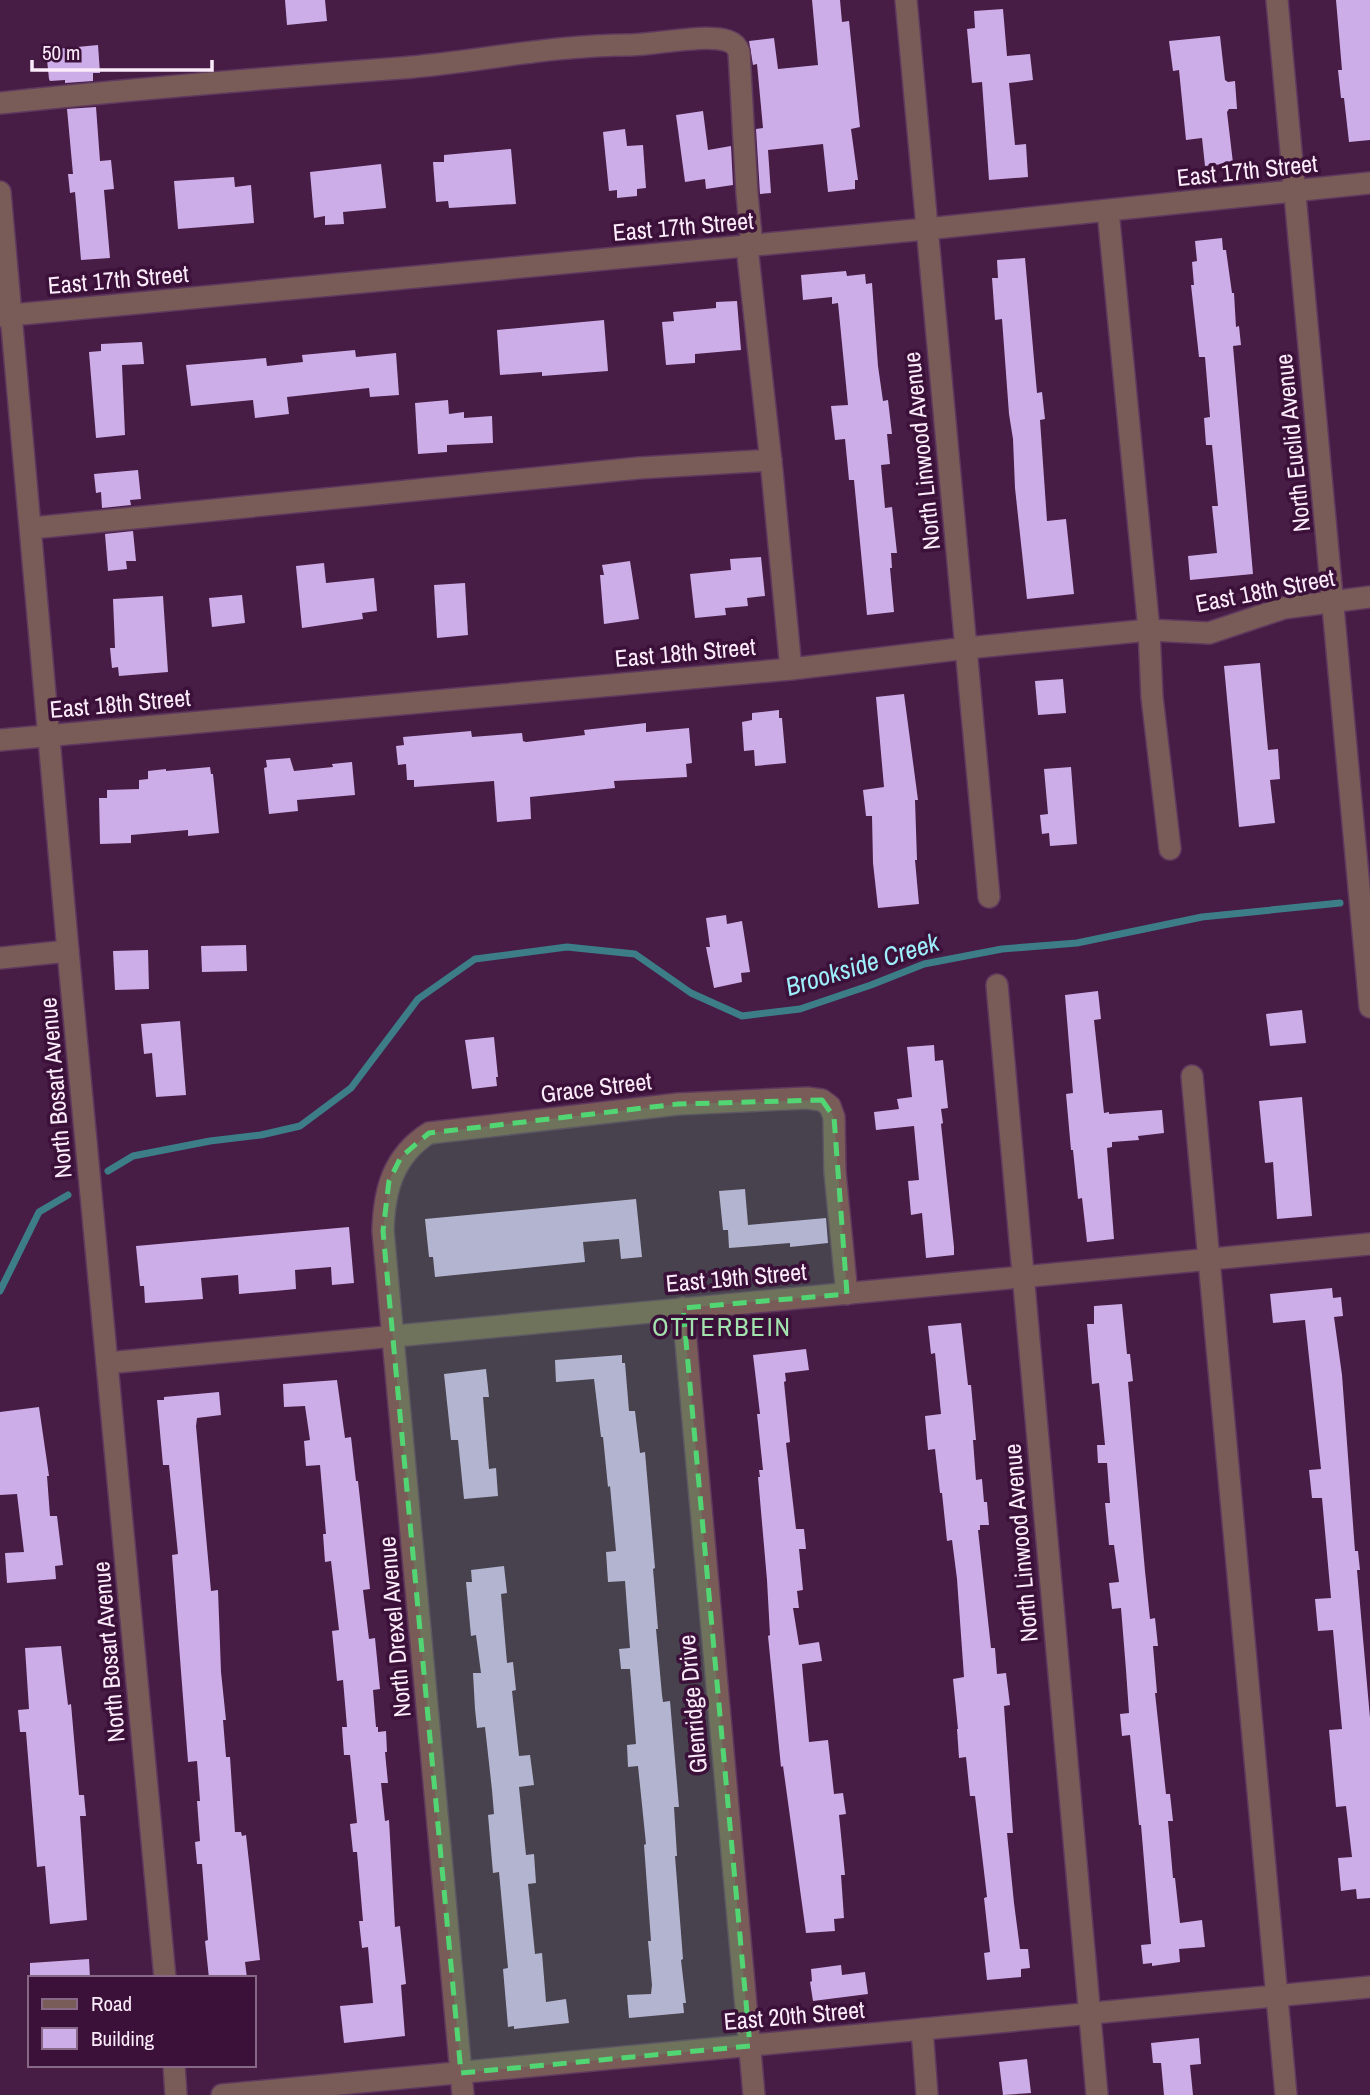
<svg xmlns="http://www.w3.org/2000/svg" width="1370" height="2095" viewBox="0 0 1370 2095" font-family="'Archivo Narrow',sans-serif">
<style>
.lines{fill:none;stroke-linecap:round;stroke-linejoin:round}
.stream{stroke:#3c7d87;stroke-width:7}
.building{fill:#ccade8}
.minor-casing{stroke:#60395e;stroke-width:24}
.minor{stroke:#795b57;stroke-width:21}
.marked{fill:#52d673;fill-opacity:0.2;stroke:#52d673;stroke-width:5;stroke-dasharray:14 9;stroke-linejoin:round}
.labels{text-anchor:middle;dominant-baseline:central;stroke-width:7;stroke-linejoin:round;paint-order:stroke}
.street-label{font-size:24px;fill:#fcebfa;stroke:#3b113a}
.water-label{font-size:26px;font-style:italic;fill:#9eeefb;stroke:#3b113a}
.neighbourhood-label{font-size:26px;letter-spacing:2px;fill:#a3e3ad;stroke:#3b113a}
</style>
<rect width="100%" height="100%" fill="#471c45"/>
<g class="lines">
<g class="stream">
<path d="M108,1171L133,1156L210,1141L261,1135L300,1126L351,1088L418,999L475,959L567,947L635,954L691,993L742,1016L800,1009L871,985L924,964L1002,949L1077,943L1202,917L1340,903"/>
<path d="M0,1291L39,1212L68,1195"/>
</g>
</g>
<g class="building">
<path d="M285,0H325L327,21L287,25Z"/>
<path d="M812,0H840L842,22L849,21L860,127L851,129L858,180H855V189L828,192L823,144L768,150L771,193L760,194L756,129L763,128L757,64L753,65L749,41L774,38L778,69L818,65Z"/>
<path d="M1336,0H1370V140L1349,142L1344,98H1341L1338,70H1342Z"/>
<path d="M1003,9L1007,56L1030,54L1033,80L1009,83L1015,145L1026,144L1028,177L989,180L982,82L972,83L967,29L975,28L974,11Z"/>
<path d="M1220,36L1225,80L1228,82L1235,81L1237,109H1229L1227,112L1233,163L1205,166L1202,138L1186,140L1179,70L1173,71L1169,41Z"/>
<path d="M98,45L100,73H93V81L65,83V80L50,81L49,79L46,50Z"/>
<path d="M96,107L100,161L111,160L114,189L104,190L110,258L81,260L75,192L70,193L68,174H73L67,109Z"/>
<path d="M703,111L708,150L731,146L733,185L706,189L705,179L685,182L676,115Z"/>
<path d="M625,129L627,146L643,145L646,188L637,189V196L617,198V190L609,191L603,132Z"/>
<path d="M511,149L516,204L449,208L448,201L436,202L433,162H444V155Z"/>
<path d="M381,164L386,208L343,212L344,224L325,225V216L314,218L310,172Z"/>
<path d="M234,177L235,187L251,185L254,223L178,229L174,181Z"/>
<path d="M1222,238L1223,250H1226L1232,293H1234L1236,327L1239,326L1241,345L1233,346L1253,574L1190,580L1188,556L1217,553L1212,506H1218L1212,445H1206L1204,418L1210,417L1205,357H1199L1191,285H1194L1192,262L1197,261L1195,241Z"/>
<path d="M1025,258L1037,393L1042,392L1045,419L1040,420L1047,521L1066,519L1074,594L1027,599L1015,488L1013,439L1009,414L1002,319L995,320L992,278H998L997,260Z"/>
<path d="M846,271L847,276L865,274L866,284L872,283L878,366L883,401L888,400L892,434H887L890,464L881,465L885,508L892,507L897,553H891L892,568H890L894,612L867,615L854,480H849L845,439L835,440L831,406L848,405L838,303L832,304V297L803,300L801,275Z"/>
<path d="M737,301L741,350L695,354V363L666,365L662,322L674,321L673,312L716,308V302Z"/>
<path d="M604,320L608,371L542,376V372L500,375L497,330Z"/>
<path d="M142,342L144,364L122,365L125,435L96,438L89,352L101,351V344Z"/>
<path d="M355,350L356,357L396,353L399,395L370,397L369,388L287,397L289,414L255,418L253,400L191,406L186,365L266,358L267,366L303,362L302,355Z"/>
<path d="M448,400L449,414L464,412V418L492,416L493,443L447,445V452L418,454L415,403Z"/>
<path d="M138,470L141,499L130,500L131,505L102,508L101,492L96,493L94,474Z"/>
<path d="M133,531L136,561H126L127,569L108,571L105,534Z"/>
<path d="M761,557L765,596L747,598L748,606L725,608L726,615L695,618L690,574L731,570L730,559Z"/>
<path d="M630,561L639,619L604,624L600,575H604L602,565Z"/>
<path d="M324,563L326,583L374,578L377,611L362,613L363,619L302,628L296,566Z"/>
<path d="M465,583L468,635L437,638L434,585Z"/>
<path d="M242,595L245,623L212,627L209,598Z"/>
<path d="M163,596L168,672L119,676L118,667L112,668L110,648H115L113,599Z"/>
<path d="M1260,663L1268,750L1278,749L1280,779L1270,780L1275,823L1239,827L1224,666Z"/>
<path d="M1063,679L1066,713L1038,715L1035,681Z"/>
<path d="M904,694L918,800H915L917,860H915L919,904L878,908L873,863L872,816H866L863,790L884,787L876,697Z"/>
<path d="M779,710V718H782L786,763L755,766L754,750L744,751L742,722L752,720V713Z"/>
<path d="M646,723V732L689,728L692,763L686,764L687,777L614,781L615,788L530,797L531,819L497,822L494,781L414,787V780H407L406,764L398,765L396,746L404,745L403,737L471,731L472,737L522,733L523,741L526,742L585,735L584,730Z"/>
<path d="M290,758L294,771L333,767L332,764L352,762L355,795L297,800L298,811L269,814L264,768L267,767L266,760Z"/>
<path d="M210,767L211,774H213L219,833L188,836V830L131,835V843L100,844L99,798H107V790L139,789V780L148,779V771L166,769V771Z"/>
<path d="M1071,767L1077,844L1050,846L1049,833L1042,834L1040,815L1048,814L1044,769Z"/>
<path d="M726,915L727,924L742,921L750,972L741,973L742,982L714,988L706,947H710L706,918Z"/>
<path d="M246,945L247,971L202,972L201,946Z"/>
<path d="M148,950L149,989L115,990L113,951Z"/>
<path d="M1098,991L1101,1019L1094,1020L1104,1113L1109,1112V1114L1162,1110L1164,1133L1138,1136L1139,1140L1112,1142V1147L1107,1148L1114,1239L1087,1242L1082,1198L1078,1199L1073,1150H1071L1066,1094L1073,1093L1065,995Z"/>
<path d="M1302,1010L1306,1043L1270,1046L1266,1014Z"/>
<path d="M180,1021L186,1095L156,1097L152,1053L144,1054L141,1024Z"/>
<path d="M494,1037L498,1077H496L497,1086L472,1089L465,1040Z"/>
<path d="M934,1045L935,1061L943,1060L948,1108L941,1109L943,1123L941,1124L954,1247V1255L926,1258L922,1213L911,1215L908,1181L919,1180L914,1126L876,1130L874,1112L899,1109L897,1099L912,1097L907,1047Z"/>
<path d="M1302,1097L1312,1216L1277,1219L1273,1162L1265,1163L1259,1101Z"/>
<path d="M745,1189L748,1225L826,1218L828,1243L790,1247V1243L729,1248L728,1230H723L719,1191Z"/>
<path d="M636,1199L642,1257L621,1259L619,1239L583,1242L585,1262L435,1277L433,1257H429L425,1219Z"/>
<path d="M349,1227L354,1283L332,1285L331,1267L295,1270L296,1289L275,1291L239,1294L238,1275L201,1278L203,1299L145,1303L144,1286H140L136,1246Z"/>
<path d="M1332,1288L1333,1298L1341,1297L1343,1316L1334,1317L1342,1375L1355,1551H1358L1360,1570H1357L1370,1718V1898L1357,1899L1356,1889L1341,1891L1338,1858L1352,1857L1346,1806L1336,1807L1329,1730L1342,1729L1333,1630L1318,1631L1315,1599L1331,1598L1322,1498H1312L1309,1470L1321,1469L1305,1320L1273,1323L1270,1294Z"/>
<path d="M1122,1304L1127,1354H1130L1133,1381L1128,1382L1145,1571L1150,1619L1155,1618L1158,1646H1153L1157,1693H1155L1166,1794H1170L1173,1821H1168L1173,1878H1175L1180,1923L1202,1920L1205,1947L1179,1949L1180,1962L1152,1966V1963L1143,1964L1141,1945L1151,1944L1141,1825H1139L1130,1735L1122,1736L1120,1714L1129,1713L1126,1670L1121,1608L1112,1609L1109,1583L1119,1582L1114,1545H1109L1105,1503H1110L1107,1463H1098L1097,1445H1105L1099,1383L1092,1384L1087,1324H1094V1306Z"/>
<path d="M961,1323L968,1385H971L976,1440H973L976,1480L982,1479L984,1502H987L989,1525H980V1530H978L991,1648H995L997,1674L1006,1673L1010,1705L1004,1706L1013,1833H1007L1014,1903L1020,1949H1028L1030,1968L1021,1969V1977L987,1980L984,1953L990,1952L984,1898L987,1897L975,1796H970L966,1757L959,1758L957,1729H958L953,1679L964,1677L957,1579L952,1540L947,1541L942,1493H940L935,1449L928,1450L925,1416L941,1414L935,1353L931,1354L928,1326Z"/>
<path d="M806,1349L809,1370L785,1373L786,1381L784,1382L790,1442L786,1443L796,1529H804L806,1549H799L803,1590L797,1591L799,1608H793L799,1645L819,1642L822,1661L802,1664L809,1742L828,1740L834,1794L843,1793L846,1814L839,1815L845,1875H841L844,1918L834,1919L835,1931L806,1933L783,1766L781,1767L768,1636L770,1635L767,1580L758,1477H760L759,1470H763L757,1414H760L753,1355Z"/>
<path d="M622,1355V1363H625L629,1411H635L640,1453L645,1452L655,1568L653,1569L658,1629H656L662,1695L663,1702L670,1701L679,1807H674L677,1856H675L683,1959L681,1960L686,2003H683L684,2013L629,2018L627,1995L651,1994L652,1985L648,1941H651L644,1845L646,1844L638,1766L628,1767L627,1745L636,1744L631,1680L630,1669H621L619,1649L630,1648L625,1581L608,1582L606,1552L616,1551L610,1486L608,1487L603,1437H601L594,1379L556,1382L555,1360Z"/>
<path d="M486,1369L489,1397H483L489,1469L496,1468L498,1496L464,1499L458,1440H451L444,1374Z"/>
<path d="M337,1380L345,1438L351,1437L356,1481H358L370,1589L363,1590L369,1639L375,1638L380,1689L373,1690L376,1727H378V1732L386,1731L387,1752H385L388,1783H381L385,1821L389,1820L395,1927L400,1926L406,1984L401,1985L405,2036L344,2043L340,2006L373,2003L368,1947L362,1948L359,1921H363L357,1852H353L350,1824L357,1823L350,1755H344L342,1727H347L343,1680L337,1681L332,1631L339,1630L331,1561L325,1562L323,1534H326L320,1465L306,1466L304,1441L310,1440L305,1406L284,1407L283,1384Z"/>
<path d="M219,1392L221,1415L197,1418L196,1426L211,1591L218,1590L221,1672L226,1720H223L226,1757H230L235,1832H241L242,1836L246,1835L260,1960L245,1962L247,1978H209L205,1941L208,1940L202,1864H197L195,1842L200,1841L197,1801H200L197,1761L188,1762L172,1555L178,1554L169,1465H163L157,1400H164V1397Z"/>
<path d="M39,1407L49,1476H47L50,1516H57L63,1565L55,1566L56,1579L7,1583L5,1553L24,1552L17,1494L0,1495V1412Z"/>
<path d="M504,1566L507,1593L501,1594L507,1663L513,1662L516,1690L512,1691L519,1756L530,1755L534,1785L519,1787L526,1855L534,1854L536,1883L528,1884L535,1954L542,1953L546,2002L566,1999L569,2023L514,2029V2026L508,2027L503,1969L508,1968L506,1947L499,1872L493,1873L488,1815L494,1814L492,1790L485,1727L477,1728L475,1709L473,1673H481L476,1635L471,1636L466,1582H472L471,1570Z"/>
<path d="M61,1646L68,1705L71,1704L79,1795H84L86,1816H80L87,1920L50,1924L45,1866L37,1867L26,1732H20L18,1710L29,1709L25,1648Z"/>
<path d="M89,1959L90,1978H30V1963Z"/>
<path d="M841,1965L842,1975L865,1972L868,1994L813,2001L810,1982L812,1981L811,1969Z"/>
<path d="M1199,2038L1201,2064L1190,2065L1193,2095H1164L1161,2063H1153L1151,2043Z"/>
<path d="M1027,2059L1031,2093L1003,2095L999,2062Z"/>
</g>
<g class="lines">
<defs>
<g id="minor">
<path d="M906,0L989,897"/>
<path d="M1277,0L1370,1007"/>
<path d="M0,103C134,89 267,78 401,68C477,62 552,45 628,45C655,45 705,33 728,41C734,43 737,46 739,52L747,194L752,246"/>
<path d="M0,192L68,951L165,1978"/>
<path d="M1108,211L1149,630L1152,697L1170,849"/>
<path d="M747,247L772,471L791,669"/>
<path d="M0,316L926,229L1370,183"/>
<path d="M32,528L639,468L771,460"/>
<path d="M0,740L791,669L967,648L1149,630L1209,633L1284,608L1370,597"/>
<path d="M0,958L68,951"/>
<path d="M997,985L1097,2095"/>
<path d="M1192,1076L1286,2095"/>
<path d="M683,1308L754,2095"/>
<path d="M107,1363C528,1322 949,1286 1370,1244"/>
<path d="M922,2029L927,2095"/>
<path d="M174,2065L176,2095"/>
<path d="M222,2095L1370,1987"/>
<path d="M463,2095L383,1231C384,1190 393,1156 429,1133L678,1104L807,1098L822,1100L830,1106L834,1117L835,1172L847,1294"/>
</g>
</defs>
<use href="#minor" class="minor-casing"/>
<use href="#minor" class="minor"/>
</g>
<path class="marked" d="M822,1100L834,1117L847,1294L683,1308L750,2046L461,2073L383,1231L389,1181L401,1157L429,1133L678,1104Z"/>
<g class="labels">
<g class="street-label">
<text transform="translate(1247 170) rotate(-6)">East 17th Street</text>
<text transform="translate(683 226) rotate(-5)">East 17th Street</text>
<text transform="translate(118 279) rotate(-5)">East 17th Street</text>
<text transform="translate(1292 443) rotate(-96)">North Euclid Avenue</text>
<text transform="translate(921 451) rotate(-96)">North Linwood Avenue</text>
<text transform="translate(1265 590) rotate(-11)">East 18th Street</text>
<text transform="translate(685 652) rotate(-5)">East 18th Street</text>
<text transform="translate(120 703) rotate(-5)">East 18th Street</text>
<text transform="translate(596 1087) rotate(-7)">Grace Street</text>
<text transform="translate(55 1088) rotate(-95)">North Bosart Avenue</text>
<text transform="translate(736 1277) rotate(-5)">East 19th Street</text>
<text transform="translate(1020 1543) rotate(-95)">North Linwood Avenue</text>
<text transform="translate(394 1627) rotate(-95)">North Drexel Avenue</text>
<text transform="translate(108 1652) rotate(-95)">North Bosart Avenue</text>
<text transform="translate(692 1704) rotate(-95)">Glenridge Drive</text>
<text transform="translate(794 2015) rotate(-5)">East 20th Street</text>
</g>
<g class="water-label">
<text transform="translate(862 964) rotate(-17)">Brookside Creek</text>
</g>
<g class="neighbourhood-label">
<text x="722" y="1326">OTTERBEIN</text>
</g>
</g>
<rect x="28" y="1976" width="228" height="91" fill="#3b113a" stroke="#886887" stroke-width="2"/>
<rect x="42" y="1999" width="35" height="10" fill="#795b57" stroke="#886887" stroke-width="2"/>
<text x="91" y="2011" font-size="21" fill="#fcebfa">Road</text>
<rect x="42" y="2028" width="35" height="21" fill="#ccade8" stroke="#886887" stroke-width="2"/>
<text x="91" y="2046" font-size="21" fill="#fcebfa">Building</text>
<path d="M32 60v10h180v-10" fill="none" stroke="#fcebfa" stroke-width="3.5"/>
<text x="42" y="60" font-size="21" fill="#fcebfa" stroke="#3b113a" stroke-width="5" paint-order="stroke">50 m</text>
</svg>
